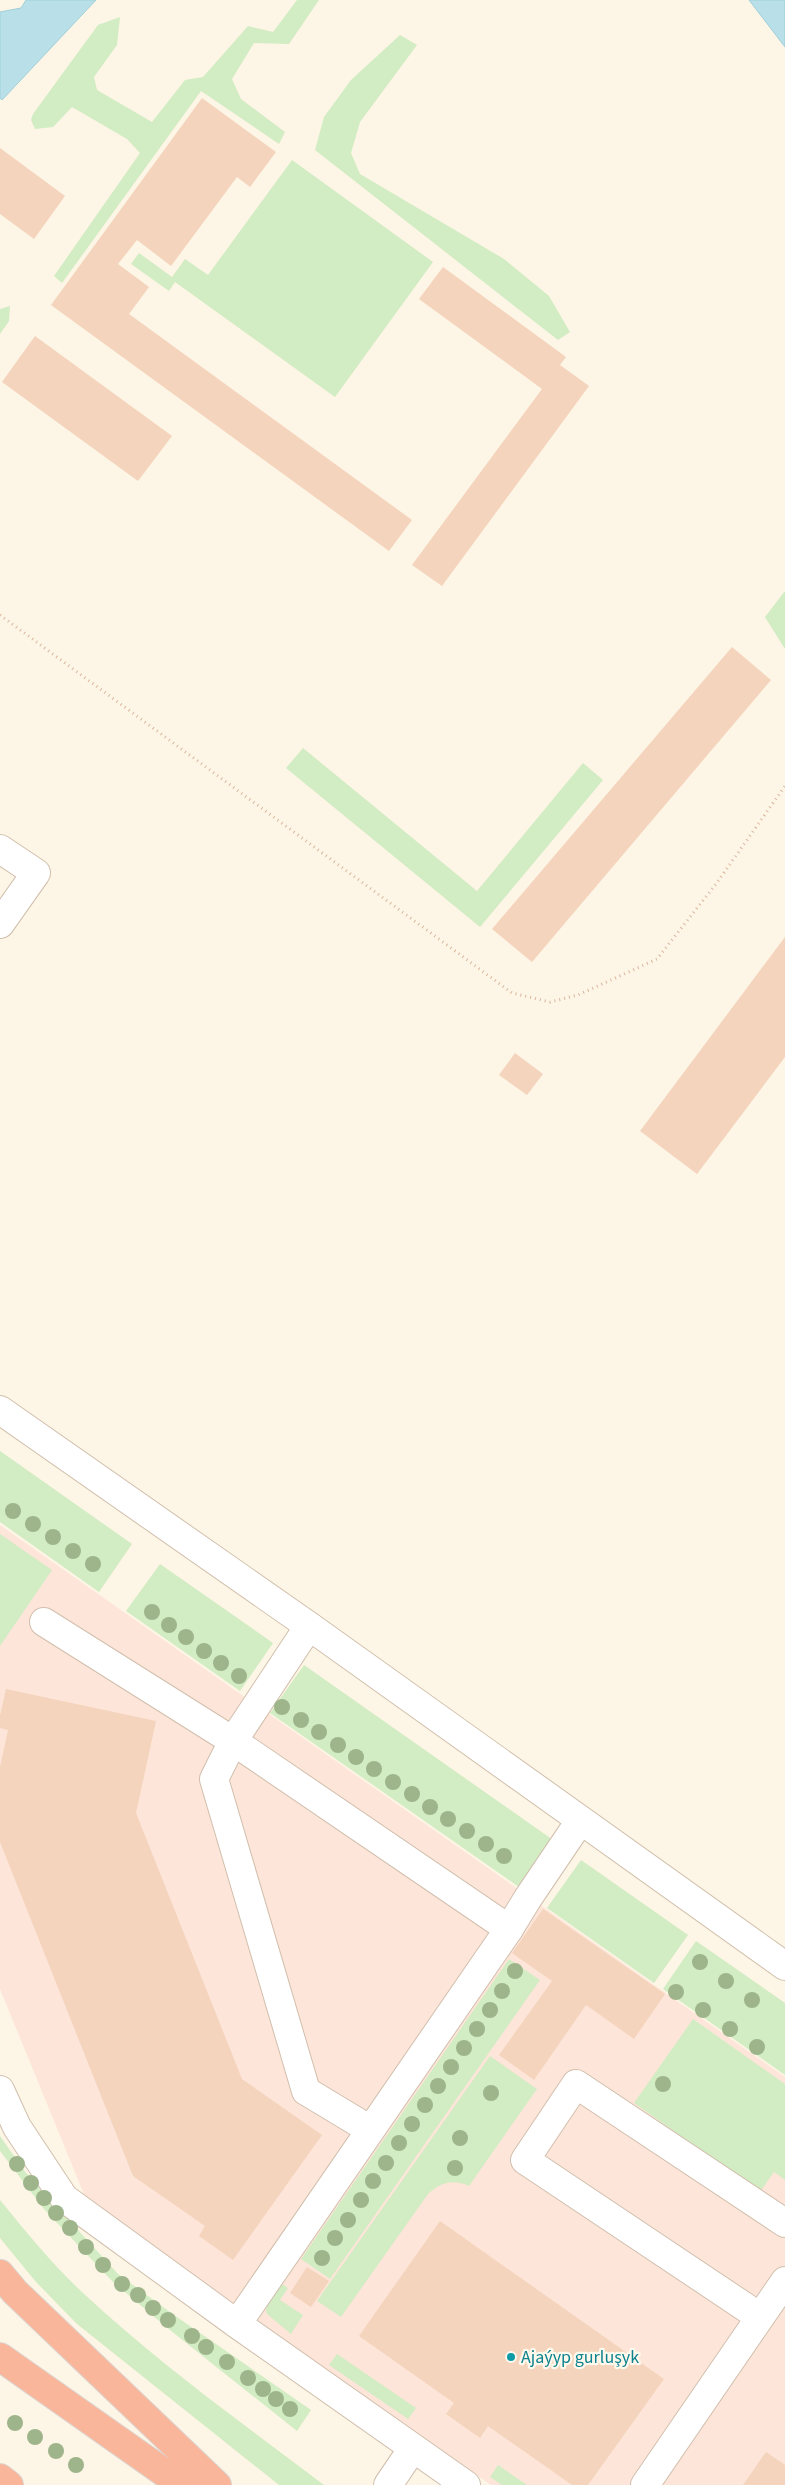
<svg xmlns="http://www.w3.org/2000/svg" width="785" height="2485" viewBox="0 0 785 2485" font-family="'Source Sans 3',sans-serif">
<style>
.commercial{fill:#fee5d9}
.green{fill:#d2ecc3}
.water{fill:#b9e0e8;stroke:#9fcfda}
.building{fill:#f4d4bc}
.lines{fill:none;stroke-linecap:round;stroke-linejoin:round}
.minor-casing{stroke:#d1bfad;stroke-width:30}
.highway-casing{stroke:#dcd4d0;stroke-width:30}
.path{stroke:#d9b79f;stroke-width:3;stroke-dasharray:1 4;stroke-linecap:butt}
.minor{stroke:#fff;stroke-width:28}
.highway{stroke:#f9b69a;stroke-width:28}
.tree{fill:#9eb48b}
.culture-dot{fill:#0f9aa8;stroke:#fff8ec;stroke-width:2}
.labels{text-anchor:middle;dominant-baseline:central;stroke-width:4.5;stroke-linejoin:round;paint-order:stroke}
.culture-label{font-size:18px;fill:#0d838f;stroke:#fff8ec;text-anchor:start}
</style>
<rect width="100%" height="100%" fill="#fdf5e5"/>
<path class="commercial" d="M0,1525L785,2077V2485H491L86,2199L0,1989Z"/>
<g class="green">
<path d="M297,0H319L289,44L254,43L232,79L241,99L285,132L279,144L201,91L62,283L54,276L140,153L127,139L72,107L53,127L35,129L31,120L33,114L98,25L120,17L117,45L94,77L97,90L152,122L185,80L203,77L248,26L273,32Z"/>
<path d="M400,35L417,45L360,122L351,153L360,174L504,259L549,296L570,332L558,340L315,150L324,117L351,80Z"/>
<path d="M292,160L433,262L335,397L175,282L169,291L131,264L139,253L172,277L185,259L208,275Z"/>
<path d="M10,306L9,321L0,334V309Z"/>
<path d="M785,591V649L765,617Z"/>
<path d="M303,748L477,891L583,763L603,780L480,927L286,768Z"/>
<path d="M0,1451L132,1544L99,1592L0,1522Z"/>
<path d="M0,1534L52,1570L0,1646Z"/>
<path d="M160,1564L273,1643L240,1691L126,1611Z"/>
<path d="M304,1665L553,1840L519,1887L270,1713Z"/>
<path d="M581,1860L688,1935L654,1983L547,1908Z"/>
<path d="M696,1941L785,2003V2075L663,1989Z"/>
<path d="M509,1959L540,1980L330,2279L301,2259Z"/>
<path d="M693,2019L785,2084V2180L774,2172L760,2192L634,2103Z"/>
<path d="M490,2056L537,2089L469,2186C453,2179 441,2182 428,2194L341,2317L317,2301Z"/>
<path d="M0,2136L26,2173L118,2274L174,2315L311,2410L297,2431L165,2326L112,2281L44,2209L0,2151Z"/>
<path d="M0,2200C26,2232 53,2265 83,2293C158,2363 242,2423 324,2485H279L77,2324L36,2282L0,2238Z"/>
<path d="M278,2281L288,2288L280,2300L303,2315L291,2334L267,2314L265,2304Z"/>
<path d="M337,2354L416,2408L408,2419L329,2365Z"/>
<path d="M498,2465L527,2485H502L490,2477Z"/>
</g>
<g class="water">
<path d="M26,0H96L2,100L0,98V12L21,8Z"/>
<path d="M749,0H785V47Z"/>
</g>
<g class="building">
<path d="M202,98L276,152L250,187L237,177L171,266L137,240L118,264L149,287L129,314L412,520L389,551L51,305Z"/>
<path d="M0,148L65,196L34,239L0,214Z"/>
<path d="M443,267L566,357L560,365L589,386L442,586L412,565L542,389L419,299Z"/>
<path d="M35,336L172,436L138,481L2,382Z"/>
<path d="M732,647L771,680L532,962L492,929Z"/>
<path d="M785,937V1057L697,1174L640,1131Z"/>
<path d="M515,1053L543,1074L527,1095L499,1075Z"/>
<path d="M6,1689L156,1721L136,1813L242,2079L322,2135L233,2260L199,2236L205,2226L133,2176L0,1842V1767L8,1730L0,1728V1716Z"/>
<path d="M543,1909L665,1994L634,2039L586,2005L534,2080L499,2055L552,1981L512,1953Z"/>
<path d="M440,2221L664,2379L588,2485H572L488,2426L480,2438L446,2414L454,2403L359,2336Z"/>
<path d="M307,2267L329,2281L311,2307L290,2293Z"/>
<path d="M766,2452L785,2465V2485H743Z"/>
</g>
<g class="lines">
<defs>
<g id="minor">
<path d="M0,849L36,873L0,924"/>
<path d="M0,1410L309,1626L785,1966"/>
<path d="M44,1622L233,1741L509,1929"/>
<path d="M309,1626L233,1741L214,1779L306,2091L369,2129"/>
<path d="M0,2090L17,2127L64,2198L237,2324L466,2485"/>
<path d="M760,2317L525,2160L576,2084L785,2223"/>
<path d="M237,2324L509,1929L528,1898L580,1821"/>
<path d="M388,2485L413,2448"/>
<path d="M645,2485L785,2281"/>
</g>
<g id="highway">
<path d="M0,2274L15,2292L217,2485"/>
<path d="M0,2357L182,2485"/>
<path d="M0,2478L9,2485"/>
</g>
</defs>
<use href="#minor" class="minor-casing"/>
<use href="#highway" class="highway-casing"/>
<path class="path" d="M0,615L512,993L550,1002L578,995L657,959L716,884L785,786"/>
<use href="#minor" class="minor"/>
<use href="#highway" class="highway"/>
</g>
<g class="tree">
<circle cx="13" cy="1511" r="8"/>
<circle cx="33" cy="1524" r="8"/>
<circle cx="53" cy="1537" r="8"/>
<circle cx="73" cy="1551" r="8"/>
<circle cx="93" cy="1564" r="8"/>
<circle cx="152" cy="1612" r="8"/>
<circle cx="169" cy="1625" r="8"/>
<circle cx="186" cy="1637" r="8"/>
<circle cx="204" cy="1651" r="8"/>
<circle cx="221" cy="1663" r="8"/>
<circle cx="239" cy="1676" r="8"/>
<circle cx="282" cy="1707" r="8"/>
<circle cx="301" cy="1720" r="8"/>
<circle cx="319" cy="1732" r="8"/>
<circle cx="338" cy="1745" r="8"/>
<circle cx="356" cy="1757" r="8"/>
<circle cx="374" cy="1769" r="8"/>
<circle cx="393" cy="1782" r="8"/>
<circle cx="412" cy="1794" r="8"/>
<circle cx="430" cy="1807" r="8"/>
<circle cx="448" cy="1819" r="8"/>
<circle cx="467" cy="1831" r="8"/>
<circle cx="486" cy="1844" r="8"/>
<circle cx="504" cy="1856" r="8"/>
<circle cx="700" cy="1962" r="8"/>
<circle cx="515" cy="1971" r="8"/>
<circle cx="726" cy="1981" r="8"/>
<circle cx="502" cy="1991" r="8"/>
<circle cx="676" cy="1992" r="8"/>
<circle cx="752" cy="2000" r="8"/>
<circle cx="490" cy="2010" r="8"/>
<circle cx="703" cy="2010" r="8"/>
<circle cx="477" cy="2029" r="8"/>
<circle cx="730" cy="2029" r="8"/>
<circle cx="757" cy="2047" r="8"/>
<circle cx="464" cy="2048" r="8"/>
<circle cx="451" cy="2067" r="8"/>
<circle cx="663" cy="2084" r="8"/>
<circle cx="438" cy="2086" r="8"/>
<circle cx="491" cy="2093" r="8"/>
<circle cx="425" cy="2105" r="8"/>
<circle cx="412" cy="2124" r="8"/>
<circle cx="460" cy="2138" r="8"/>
<circle cx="399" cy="2143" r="8"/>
<circle cx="386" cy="2163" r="8"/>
<circle cx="17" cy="2164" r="8"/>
<circle cx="455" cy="2168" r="8"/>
<circle cx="373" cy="2181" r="8"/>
<circle cx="31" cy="2183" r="8"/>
<circle cx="44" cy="2198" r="8"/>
<circle cx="361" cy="2200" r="8"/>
<circle cx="56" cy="2213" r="8"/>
<circle cx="348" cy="2220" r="8"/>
<circle cx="70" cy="2228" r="8"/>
<circle cx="335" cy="2238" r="8"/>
<circle cx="86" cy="2247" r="8"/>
<circle cx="322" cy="2258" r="8"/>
<circle cx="103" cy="2265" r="8"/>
<circle cx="122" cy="2284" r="8"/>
<circle cx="138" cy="2295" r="8"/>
<circle cx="153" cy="2308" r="8"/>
<circle cx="168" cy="2320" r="8"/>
<circle cx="192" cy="2336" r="8"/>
<circle cx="206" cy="2347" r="8"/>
<circle cx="227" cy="2362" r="8"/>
<circle cx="248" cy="2378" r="8"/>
<circle cx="263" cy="2389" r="8"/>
<circle cx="276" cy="2399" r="8"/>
<circle cx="290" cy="2409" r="8"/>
<circle cx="15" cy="2423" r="8"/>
<circle cx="35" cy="2437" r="8"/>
<circle cx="56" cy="2451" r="8"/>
<circle cx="76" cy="2465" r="8"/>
</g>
<circle class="culture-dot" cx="511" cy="2357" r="5"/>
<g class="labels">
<g class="culture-label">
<text x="521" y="2357">Ajaýyp gurluşyk</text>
</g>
</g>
</svg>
